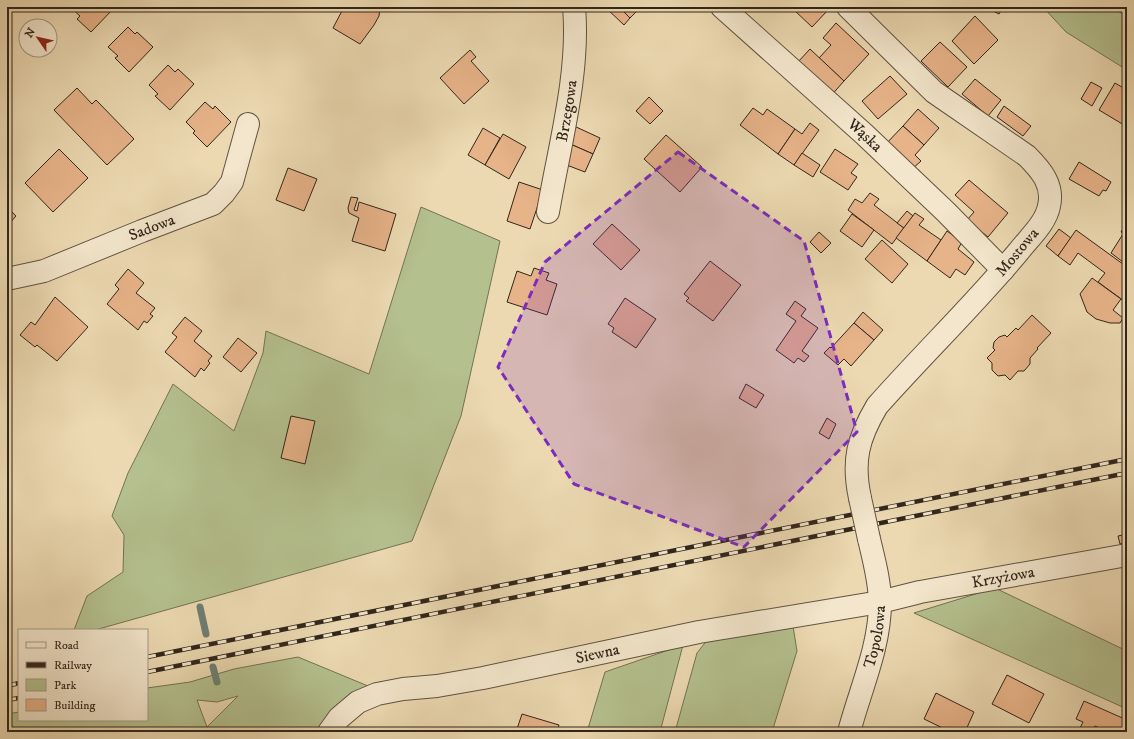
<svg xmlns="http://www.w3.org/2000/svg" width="1134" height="739" viewBox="0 0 1134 739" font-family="'IM FELL DW Pica',serif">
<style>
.green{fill:#b4c08e;stroke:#727355;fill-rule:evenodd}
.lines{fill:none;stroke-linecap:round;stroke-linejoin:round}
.stream{stroke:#6f7f74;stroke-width:7}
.building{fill:#e7b389;stroke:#31261c}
.minor-casing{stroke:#605341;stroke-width:24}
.tertiary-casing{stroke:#605341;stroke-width:24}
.minor{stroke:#f3e6cc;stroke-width:22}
.tertiary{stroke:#f3e6cc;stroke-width:22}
.rail-casing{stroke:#31261c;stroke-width:4.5}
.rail{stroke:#f3e6cc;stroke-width:3;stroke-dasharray:9;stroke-linecap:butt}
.tertiary-bridge-casing{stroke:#605341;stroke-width:24;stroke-linecap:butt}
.tertiary-bridge{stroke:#f3e6cc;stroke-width:22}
.marked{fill:#7b2cbf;fill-opacity:0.2;stroke:#7b2cbf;stroke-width:3;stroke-dasharray:8 5;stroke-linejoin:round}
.labels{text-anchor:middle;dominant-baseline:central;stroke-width:4;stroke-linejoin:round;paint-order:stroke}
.street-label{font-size:16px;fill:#31261c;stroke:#f3e6cc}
</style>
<rect width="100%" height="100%" fill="#ecd9b1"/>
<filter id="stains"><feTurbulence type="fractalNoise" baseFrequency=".005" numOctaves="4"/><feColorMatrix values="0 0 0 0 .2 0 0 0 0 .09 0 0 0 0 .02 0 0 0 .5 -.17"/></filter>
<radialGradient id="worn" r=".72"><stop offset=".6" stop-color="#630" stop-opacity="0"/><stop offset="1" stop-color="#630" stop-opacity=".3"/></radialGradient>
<g class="green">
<path d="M1043,7H1112L1127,17V70L1066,32Z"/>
<path d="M421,207L500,241L461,416L412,541L95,630H74L87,596L123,572L124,535L112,516L128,473L173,384L234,431L263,353L266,331L369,374Z"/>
<path d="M995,588L1127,651V709L914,613Z"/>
<path d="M793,626L797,651L772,732H675L697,653L708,639Z"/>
<path d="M683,645L660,732H587L605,672Z"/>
<path d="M298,657L368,686C347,697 329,709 322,732H7V714L19,712V720H147V688L190,682L234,669ZM238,696L207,727L197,700L217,702Z"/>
</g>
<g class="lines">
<g class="stream">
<path d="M200,607L206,634"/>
<path d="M213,667L217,682"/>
</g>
</g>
<g class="building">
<path d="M70,7H115L91,32L77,19L80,16Z"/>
<path d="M344,7H380L379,16L374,25L360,44L333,28Z"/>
<path d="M605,7H619L630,18L624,25Z"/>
<path d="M619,7H641L630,18Z"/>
<path d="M796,7H826L828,10L812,27L793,9Z"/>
<path d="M985,7H1003L999,14Z"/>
<path d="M975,16L998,40L974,64L952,41Z"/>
<path d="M836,23L869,54L844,81L819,58L831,45L823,38Z"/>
<path d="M128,27L135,34L137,32L153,47L129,72L115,58L118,56L108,47Z"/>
<path d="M940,42L967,67L948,87L921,61Z"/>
<path d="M810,49L844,81L829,98L798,62Z"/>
<path d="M470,50L476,57L471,61L489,81L464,104L440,78Z"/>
<path d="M168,65L175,72L178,69L194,84L170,110L155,96L158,94L149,85Z"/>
<path d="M890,76L907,94L878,119L862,101Z"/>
<path d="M975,79L1001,100L988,116L962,94Z"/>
<path d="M1091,82L1102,88L1092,106L1081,99Z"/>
<path d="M1115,83L1127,90V119L1124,125L1099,110Z"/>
<path d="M77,88L92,104L96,100L134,139L107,165L54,110Z"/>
<path d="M649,97L663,111L650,124L636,111Z"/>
<path d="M205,102L213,109L215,106L231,122L207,147L193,133L195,131L186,122Z"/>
<path d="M1004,106L1031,126L1023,136L997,117Z"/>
<path d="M753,108L763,115L767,109L795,129L778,154L740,125Z"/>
<path d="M918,109L939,128L924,145L903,126Z"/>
<path d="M810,123L819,130L794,165L778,154L795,129L802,134Z"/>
<path d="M574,126L600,138L593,154L568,143Z"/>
<path d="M903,126L924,145L915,155L921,161L911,170L884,146Z"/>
<path d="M483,128L500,138L485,165L468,155Z"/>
<path d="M503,134L526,147L509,179L485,165Z"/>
<path d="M666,135L702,167L680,192L644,159Z"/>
<path d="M568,143L593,154L585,172L564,164Z"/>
<path d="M59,149L88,178L53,212L25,183Z"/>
<path d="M835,149L858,164L851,173L857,177L848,190L820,172Z"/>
<path d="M802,153L820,165L813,177L794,165Z"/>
<path d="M1079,162L1111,182L1106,191L1103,190L1099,196L1069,179Z"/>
<path d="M288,168L317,179L304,211L276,200Z"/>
<path d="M969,180L1008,213L988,237L967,220L974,212L955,195Z"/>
<path d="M519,182L543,190L530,229L507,221Z"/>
<path d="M870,193L879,199L874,205L904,228L892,244L848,210L855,199L862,203Z"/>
<path d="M351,197L358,198L354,210L357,211L359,202L396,214L385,251L352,241L359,218L349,213L348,208Z"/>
<path d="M7,207L16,216L7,226Z"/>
<path d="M907,211L913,216L904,228L897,223Z"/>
<path d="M915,213L924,219L919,225L941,240L927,261L896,238Z"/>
<path d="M852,214L874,230L862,247L840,231Z"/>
<path d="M1127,222V236L1121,232Z"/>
<path d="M612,224L640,250L621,270L593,244Z"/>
<path d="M1059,229L1071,238L1058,256L1046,246Z"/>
<path d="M1076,230L1127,267V297L1124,301L1098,282L1105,273L1078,253L1070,265L1058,256Z"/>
<path d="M947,231L962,242L958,249L974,262L965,275L956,269L950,278L927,261Z"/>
<path d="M819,232L831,243L821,253L810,242Z"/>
<path d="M1123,234L1127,236V265L1111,253Z"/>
<path d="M882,240L908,264L892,283L865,259Z"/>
<path d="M710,261L741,285L713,321L686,301L689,298L684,294Z"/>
<path d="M534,268L549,273L546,280L557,284L547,315L507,302L517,271L531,276Z"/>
<path d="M128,269L144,283L136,293L155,308L150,314L153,316L147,323L144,321L138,330L107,304L119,289L115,285Z"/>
<path d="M1092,278L1121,299L1113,310L1123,318L1120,323H1110L1096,319L1087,312L1080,294Z"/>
<path d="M55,297L88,327L57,361L37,345L35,347L20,335L31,322L35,325Z"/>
<path d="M625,298L656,319L636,348L612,332L614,328L608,324Z"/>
<path d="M795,301L806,309L801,316L818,328L802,351L809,356L804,362L798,358L794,363L776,350L796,321L786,314Z"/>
<path d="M863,312L883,330L874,340L854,323Z"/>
<path d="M1032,315L1051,333L1037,348L1038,349L1030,358V364L1024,371H1018L1010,380L1005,375L998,376L992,370V363L987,358L995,350L993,348L994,342L999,337L1005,335L1007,337L1016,328L1018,330Z"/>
<path d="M185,317L202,331L194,341L212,356L208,361L210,363L204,371L201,368L195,377L165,352L177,337L172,333Z"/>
<path d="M854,323L874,340L851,366L844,359L838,365L824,353L830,347L831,348Z"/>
<path d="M238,338L257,353L241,372L223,357Z"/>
<path d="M746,384L764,395L756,408L739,398Z"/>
<path d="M291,416L315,421L305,464L281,458Z"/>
<path d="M827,418L836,424L829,439L819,433Z"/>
<path d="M1127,534V542L1120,544L1118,536Z"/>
<path d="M1007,675L1044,694L1029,723L992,704Z"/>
<path d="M936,693L974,712L965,732H951L924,719Z"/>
<path d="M1084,701L1127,720V732H1109L1095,726L1093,732L1080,728L1083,722L1076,719Z"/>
<path d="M522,714L559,725L557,732H516Z"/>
</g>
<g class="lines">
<defs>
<g id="minor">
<path id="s1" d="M722,7L864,134L946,212L1003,270"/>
<path id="s2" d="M548,212C559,147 580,73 574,7"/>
<path id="s3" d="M7,279L44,271L142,231L213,204L224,193L232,182L248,124"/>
<path id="s4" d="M329,732L339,718L358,702L377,694L403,689L437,686L483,678L699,632L880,602L920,592L1127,555"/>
</g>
<g id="tertiary">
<path d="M848,7L934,92L1027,156C1041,170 1054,185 1049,206C1046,223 1029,238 1019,251C974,305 923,354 877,406C858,438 852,461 860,498"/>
<path id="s5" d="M849,732C860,690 880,647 880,603C880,582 874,560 869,539"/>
</g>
</defs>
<use href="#minor" class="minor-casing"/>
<use href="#tertiary" class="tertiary-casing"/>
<use href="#minor" class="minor"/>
<use href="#tertiary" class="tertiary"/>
<defs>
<g id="rail">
<path d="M147,657L1127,459"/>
<path d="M147,672L1127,473"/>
<path d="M7,686L19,683"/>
<path d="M7,700L19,698"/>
</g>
</defs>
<use href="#rail" class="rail-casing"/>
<use href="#rail" class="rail"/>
<defs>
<path id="tertiary-bridge" d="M860,498L869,539"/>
</defs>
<use href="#tertiary-bridge" class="tertiary-bridge-casing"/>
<use href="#tertiary-bridge" class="tertiary-bridge"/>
</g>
<path class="marked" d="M678,152L804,241L857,432L744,547L574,484L498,367L545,262Z"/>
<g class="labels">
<g class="street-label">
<text stroke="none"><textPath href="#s2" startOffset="103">Brzegowa</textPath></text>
<text stroke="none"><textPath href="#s1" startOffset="192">Wąska</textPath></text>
<text stroke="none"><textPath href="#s3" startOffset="154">Sadowa</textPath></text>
<text transform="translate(1017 252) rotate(-50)">Mostowa</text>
<text stroke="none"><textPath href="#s4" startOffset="700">Krzyżowa</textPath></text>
<text stroke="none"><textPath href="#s5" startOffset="99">Topolowa</textPath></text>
<text stroke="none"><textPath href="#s4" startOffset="287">Siewna</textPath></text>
</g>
</g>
<rect width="1134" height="739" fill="none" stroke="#ecd9b1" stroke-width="24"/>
<rect x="8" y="8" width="1118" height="723" fill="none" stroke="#31261c" stroke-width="2"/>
<rect x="12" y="12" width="1110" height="715" fill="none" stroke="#31261c"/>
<rect x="18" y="629" width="130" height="92" fill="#f3e6cc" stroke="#a59986"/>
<rect x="26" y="642" width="20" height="6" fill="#f3e6cc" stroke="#a59986"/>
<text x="54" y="649" font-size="12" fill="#31261c">Road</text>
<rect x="26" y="662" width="20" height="6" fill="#31261c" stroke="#a59986"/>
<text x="54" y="669" font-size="12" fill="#31261c">Railway</text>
<rect x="26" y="679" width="20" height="12" fill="#b4c08e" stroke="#a59986"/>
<text x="54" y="689" font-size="12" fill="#31261c">Park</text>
<rect x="26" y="699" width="20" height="12" fill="#e7b389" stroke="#a59986"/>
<text x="54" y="709" font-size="12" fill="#31261c">Building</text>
<g transform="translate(38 38) rotate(304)"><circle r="19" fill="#f3e6cc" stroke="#a59986"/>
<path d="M0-3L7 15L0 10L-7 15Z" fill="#8f2418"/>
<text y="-6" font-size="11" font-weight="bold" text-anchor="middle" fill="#31261c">N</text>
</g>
<rect width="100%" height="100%" filter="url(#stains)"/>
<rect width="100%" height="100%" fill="url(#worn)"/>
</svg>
